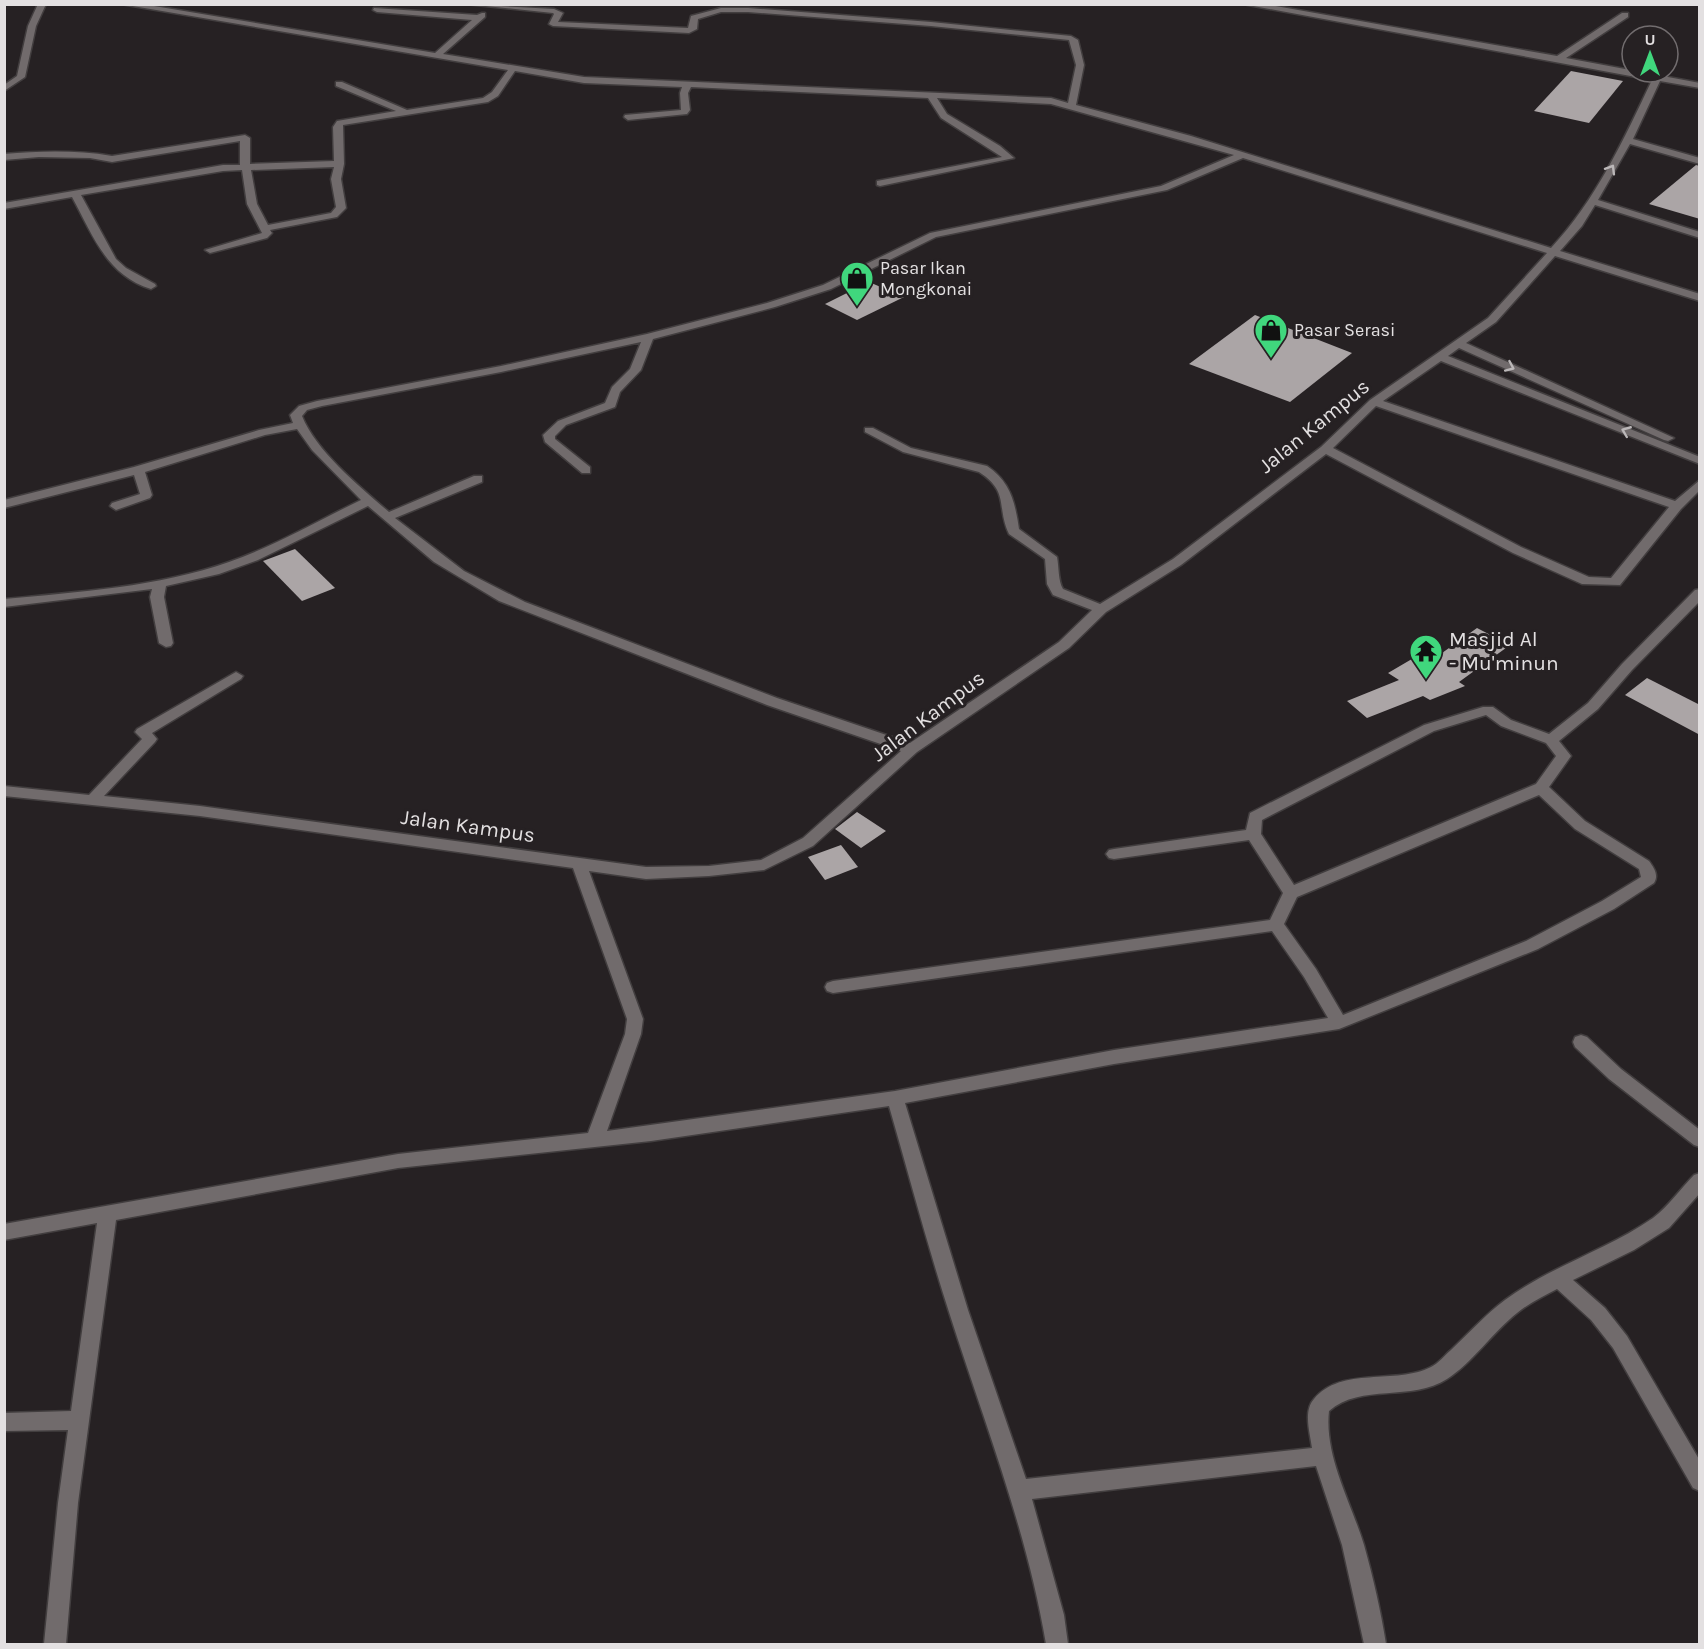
<svg xmlns="http://www.w3.org/2000/svg" width="1704" height="1649" viewBox="0 0 1704 1649" font-family="Karla,sans-serif">
<style>
.building{fill:#aba5a6}
.lines{fill:none;stroke-linecap:round;stroke-linejoin:round}
.minor-casing{stroke:#423e3f;stroke-width:3}
.minor{fill:#716b6c;fill-rule:evenodd}
.oneway{stroke:#bbb7b8}
.labels{text-anchor:middle;dominant-baseline:central;stroke-width:6;stroke-linejoin:round;paint-order:stroke}
.far-poi-label{font-size:18px;fill:#e3e0e1;stroke:#262123;text-anchor:start}
.street-label{font-size:21px;fill:#e3e0e1;stroke:#262123}
.poi-label{font-size:21px;fill:#e3e0e1;stroke:#262123;text-anchor:start}
</style>
<rect width="100%" height="100%" fill="#262123"/>
<g class="building">
<path d="M1571,71L1623,81L1589,123L1534,111Z"/>
<path d="M1696,165L1700,166V219L1649,204Z"/>
<path d="M869,282L904,297L857,320L825,304Z"/>
<path d="M1255,315L1352,353L1290,402L1189,364Z"/>
<path d="M295,549L335,588L302,601L263,561Z"/>
<path d="M1477,628L1510,645L1459,682L1465,686L1430,700L1423,696L1367,718L1347,701L1399,680L1388,673L1417,656L1428,663Z"/>
<path d="M1647,678L1700,705V735L1625,695Z"/>
<path d="M857,812L886,831L861,848L835,829Z"/>
<path d="M841,845L858,867L825,880L808,857Z"/>
</g>
<g class="lines">
<defs>
<g id="minor">
<path d="M38,4H46L36,26L25,77L4,91V85L17,76L28,26Z"/>
<path d="M121,4H142L435,53L472,20L377,12L373,10L374,8L477,15L482,13H485V17L443,54L584,77L1051,98L1068,103L1076,65L1069,40L931,26L748,12H721L698,19L697,29L689,33L553,26L549,24L554,14L553,13L466,4L554,9L563,13L558,22L688,28L691,16L721,8H748L931,22L1071,36L1078,40L1084,65L1076,105L1191,136L1551,248C1596,200 1624,139 1652,80L1243,4H1264L1557,56L1622,13H1628V17L1566,58L1700,83V88L1660,81L1633,139L1700,158V164L1630,144L1598,200L1700,232V238L1595,205L1582,226L1560,251L1700,294V301L1555,256L1496,322L1466,343L1674,438L1668,441L1664,440L1459,348L1448,356L1700,457V464L1441,361L1383,401L1675,501L1700,480V490L1681,509L1620,585L1582,584L1513,553L1326,454L1181,565L1106,612L1069,648L917,752L813,846L764,870L709,876L646,879L589,871L643,1019L641,1034L607,1131L895,1091L1114,1050L1328,1018L1304,977L1272,931L833,993L827,991L825,987L827,983L833,981L1270,920L1283,893L1249,840L1114,859L1109,858L1106,854L1109,850L1114,849L1246,830L1250,813L1424,725L1483,707H1493L1511,720L1549,734L1588,703L1622,664L1695,590L1700,589V601L1632,670L1598,709L1559,741L1571,756L1549,787L1585,821L1649,861C1654,868 1659,875 1654,883L1614,909L1538,949L1339,1029L1114,1064L905,1103L968,1310L1026,1479L1312,1448C1310,1433 1303,1411 1314,1399C1341,1366 1396,1385 1431,1367C1438,1364 1445,1355 1451,1350C1469,1333 1486,1314 1505,1300C1551,1266 1607,1250 1653,1218C1668,1207 1681,1188 1694,1175L1700,1173V1193L1669,1228L1634,1250L1573,1280L1605,1308L1627,1336L1700,1461V1491L1693,1488L1613,1348L1591,1320L1557,1289C1544,1296 1529,1303 1517,1313C1494,1331 1471,1364 1447,1379C1412,1402 1361,1383 1329,1411C1324,1456 1351,1502 1364,1545C1373,1577 1381,1612 1386,1644H1364L1342,1545L1316,1466L1032,1499L1064,1615L1068,1644H1046C1027,1530 984,1422 949,1312C927,1244 909,1175 889,1106L651,1141L398,1168L116,1220L78,1503L66,1644H44L58,1503L68,1430L4,1431V1413L71,1411L97,1223L4,1240V1224L398,1154L588,1133L625,1034L627,1019L573,868L200,816L4,796V786L89,795L142,739L135,732L137,729L236,672L243,676L241,679L152,733L157,739L155,742L104,796L200,806L646,867L709,866L761,860L803,838L901,751L767,705L499,601L434,562L368,506L258,560L219,574L166,586L164,597L173,643L171,646L166,647L159,643L150,597L152,589L4,607V599C79,592 158,587 229,562C275,546 317,521 361,500L312,450L297,429L265,435L145,472L152,495L150,498L116,510L110,506L112,503L140,494L134,475L4,508V500L134,467L259,430L293,423L290,415L299,406L317,401L501,366L647,334L767,303L823,285L930,233L1161,186L1234,155L1051,104L937,98L947,114L1000,146L1014,158L880,186L877,185V181L1002,157L941,118L928,98L691,87L688,93L690,110L687,114L628,120L624,117L625,115L681,110L680,93L682,87L584,83L515,71L498,96L488,102L343,125L344,164L341,179L346,208L337,217L270,230L272,233L267,238L210,253L205,250L262,233L247,204L242,170L223,171L81,195L116,259L126,268L155,284L156,286L151,289C106,275 93,235 72,197L4,209V203L223,165H240V141L112,162L90,158L39,157L4,160V154C41,151 76,150 112,156L245,135L250,138V164L334,161L333,127L337,121L396,111L336,86V82H342L407,110L483,98L492,92L508,70ZM1243,158L1547,253L1488,318L1370,400L1321,447L1173,559L1100,604L1063,589C1058,581 1059,567 1057,557L1019,529C1015,503 1011,482 987,466L911,448L873,428H865V432L903,452L979,472C1010,492 996,507 1009,534L1045,559L1047,584L1053,595L1092,610L1059,642L910,743L777,698L525,602L464,571L395,518L482,482V476H474L389,512C360,487 316,451 302,416L307,410L322,406L501,372L641,342L630,369L612,387L605,403L558,421L543,435L545,442L582,473H590V467L555,439V436L566,425L615,407L620,392L641,370L653,339L775,307L831,289L936,237L1167,190ZM334,167L331,179L336,207L331,213L268,225L257,204L251,170ZM1376,406L1669,507L1611,578L1589,577L1521,547L1333,448ZM1486,715L1501,726L1546,743L1556,756L1536,784L1294,885L1261,834L1262,820L1434,731ZM1539,795L1575,829L1639,869L1641,877L1602,901L1526,941L1343,1015L1316,969L1284,924L1297,897Z"/>
<path d="M1581,1035L1587,1037L1621,1069L1700,1130V1147L1694,1145L1609,1079L1575,1047L1573,1042L1575,1037Z"/>
</g>
</defs>
<use href="#minor" class="minor-casing"/>
<use href="#minor" class="minor"/>
</g>
<defs><path id="oneway-chevron" d="M-2-3.5L2.5 0L-2 3.5" fill="none" stroke-width="1.6" stroke-linecap="round" stroke-linejoin="round" transform="scale(1.5)"/></defs>
<g class="oneway">
<use href="#oneway-chevron" transform="translate(1611 169) rotate(-59)"/>
<use href="#oneway-chevron" transform="translate(1510 367) rotate(24)"/>
<use href="#oneway-chevron" transform="translate(1626 431) rotate(-158)"/>
</g>
<defs>
<symbol id="shop-pin" viewBox="-11 -11 22 30"><path d="M0 17L-7.5 6A9.5 9.5 0 1 1 7.5 6Z" fill="#40d77d" stroke="#262123"/><path d="M-5-2.5h2.3a2.7 3.5 0 0 1 5.4 0H5L5.5 6h-11ZM-1.5-2.5h3a1.5 2.3 0 0 0-3 0Z" fill="#111"/></symbol>
<symbol id="temple-pin" viewBox="-11 -11 22 30"><path d="M0 17L-7.5 6A9.5 9.5 0 1 1 7.5 6Z" fill="#40d77d" stroke="#262123"/><path d="M0-6L5-2H3V0L6.5 2.5H4V6H1.5V3h-3V6H-4V2.5H-6.5L-3 0V-2H-5Z" fill="#111"/></symbol>
</defs>
<g fill-rule="evenodd">
<use href="#shop-pin" x="838" y="259" width="38" height="52"/>
<use href="#shop-pin" x="1252" y="311" width="38" height="52"/>
<use href="#temple-pin" x="1407" y="632" width="38" height="52"/>
</g>
<g class="labels">
<g class="far-poi-label">
<text x="880" y="268">Pasar Ikan<tspan x="880" dy="21">Mongkonai</tspan></text>
<text x="1294" y="330">Pasar Serasi</text>
</g>
<g class="street-label">
<text transform="translate(1314 426) rotate(-39)">Jalan Kampus</text>
<text transform="translate(928 716) rotate(-37)">Jalan Kampus</text>
<text transform="translate(468 826) rotate(8)">Jalan Kampus</text>
</g>
<g class="poi-label">
<text x="1449" y="639">Masjid Al<tspan x="1449" dy="24">- Mu'minun</tspan></text>
</g>
</g>
<rect width="1704" height="1649" fill="none" stroke="#e3e0e1" stroke-width="12"/>
<g transform="translate(1650 54)"><circle r="28" fill="#262123" stroke="#726d6f" stroke-width="1.5"/>
<path d="M0-4.5L10 22L0 15L-10 22Z" fill="#40d77d"/>
<text y="-9" font-size="16" font-weight="bold" text-anchor="middle" fill="#e3e0e1">U</text>
</g>
</svg>
